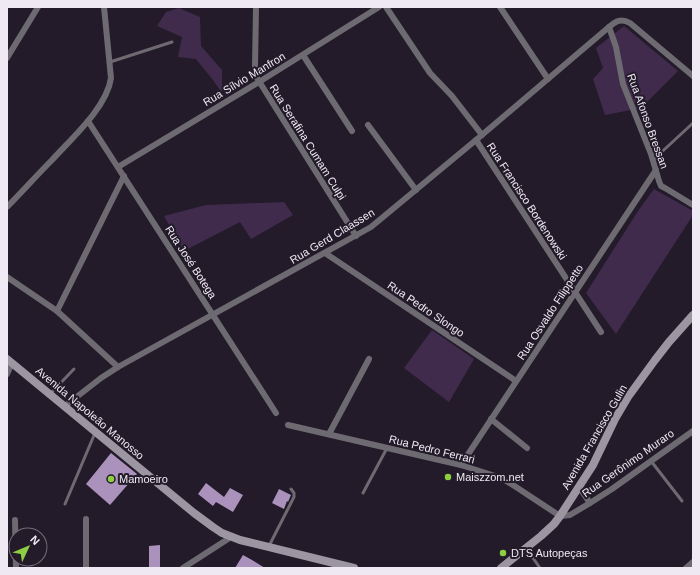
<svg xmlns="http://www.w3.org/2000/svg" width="700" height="575" viewBox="0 0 700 575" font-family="Helvetica,sans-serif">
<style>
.green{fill:#402b4d}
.building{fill:#aa92bc}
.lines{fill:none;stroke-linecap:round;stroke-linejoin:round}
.lane{stroke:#6e6a72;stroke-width:3}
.street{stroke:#6e6a72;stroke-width:6}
.secondary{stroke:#9c95a2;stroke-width:8}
.poi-dot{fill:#8ece43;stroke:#231b29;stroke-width:1.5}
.labels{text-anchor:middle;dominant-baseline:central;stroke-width:4;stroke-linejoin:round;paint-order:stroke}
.street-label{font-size:11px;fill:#efe9f4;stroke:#231b29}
.poi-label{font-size:11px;fill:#efe9f4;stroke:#231b29;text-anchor:start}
</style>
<rect width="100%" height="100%" fill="#231b29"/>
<g class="green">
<path d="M179,8L200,17L201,46L222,70V93L213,80L196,59L178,57L182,37L157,26L166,12Z"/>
<path d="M624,26L678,71L641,108L605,115L593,79L603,68L596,48Z"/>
<path d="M654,189L693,211V215L616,334L586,293L638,211Z"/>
<path d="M284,202L293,215L251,239L240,222L184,251L164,216L206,205Z"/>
<path d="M432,330L474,359L449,402L404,368Z"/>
</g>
<g class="building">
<path d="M111,453L137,474L110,505L86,484Z"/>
<path d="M206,483L224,497L230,488L243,495L233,512L216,502L213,506L198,494Z"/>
<path d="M279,489L291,495L288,502L287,501L284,509L272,503Z"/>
<path d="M160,545V568H149V546Z"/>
<path d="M243,555L252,560L265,568H235Z"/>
</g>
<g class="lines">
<g class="lane">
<path d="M110,62L172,42"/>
<path d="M653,160L693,123"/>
<path d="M50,394L74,369"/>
<path d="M651,461L682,501"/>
<path d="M363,493L387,448"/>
<path d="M65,504L95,433"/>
<path d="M269,546L294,497V493L291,489"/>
<path d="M526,548L540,568"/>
</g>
<g class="street">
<path d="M256,7L255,66V72L257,78L356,236"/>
<path d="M386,7L430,73L452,96L482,135"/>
<path d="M500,7L548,79"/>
<path d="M609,27L616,47L623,84L651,154L659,181L661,186L665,188L693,205"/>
<path d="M303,55L352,131"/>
<path d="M7,58L38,7"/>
<path d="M88,121L276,413"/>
<path d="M368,125L416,190"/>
<path d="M476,140L601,332"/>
<path d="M118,167L259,82L379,7"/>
<path d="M7,207C22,192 37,175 52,160C72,138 107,107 111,78L104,7"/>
<path d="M325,253L516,381"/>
<path d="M7,277L57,311L118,367"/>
<path d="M57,311L124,176"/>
<path d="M7,374L12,363"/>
<path d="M65,406L101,378L118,367L371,227L476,140L609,27C616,21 621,18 630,23L693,76"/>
<path d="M491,419L527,448"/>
<path d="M288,425L461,465L492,475L503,479L516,487L560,516L570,515L590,503L612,489L693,431"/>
<path d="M329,434L369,359"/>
<path d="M461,465L656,170"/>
<path d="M579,487L590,503"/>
<path d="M86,519V568"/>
<path d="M15,520L16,568"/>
<path d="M183,568L231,537"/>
<path d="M686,568L693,562"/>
</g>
<g class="secondary">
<path d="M7,359L194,513L213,527L222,533L240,540L354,568"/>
<path d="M501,568L541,536L554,524L560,516L593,465L615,419L628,397L655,360L669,342L693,315"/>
</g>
</g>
<g class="poi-dot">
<circle cx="448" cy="477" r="4"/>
<circle cx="111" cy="479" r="4"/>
<circle cx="503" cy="553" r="4"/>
</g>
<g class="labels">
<g class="street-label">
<text transform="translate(244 79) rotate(-31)">Rua Sílvio Manfron</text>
<text transform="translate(648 121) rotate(70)">Rua Afonso Bressan</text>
<text transform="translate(308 142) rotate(58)">Rua Serafina Cumam Culpi</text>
<text transform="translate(527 201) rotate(57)">Rua Francisco Bordenowski</text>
<text transform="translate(332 236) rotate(-31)">Rua Gerd Claassen</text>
<text transform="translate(191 262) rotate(57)">Rua José Botega</text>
<text transform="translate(426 309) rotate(34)">Rua Pedro Slongo</text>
<text transform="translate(550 312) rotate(-57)">Rua Osvaldo Filippetto</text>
<text transform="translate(90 413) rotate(40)">Avenida Napoleão Manosso</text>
<text transform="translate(594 437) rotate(-60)">Avenida Francisco Gulin</text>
<text transform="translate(432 449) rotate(14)">Rua Pedro Ferrari</text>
<text transform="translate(628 463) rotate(-35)">Rua Gerônimo Muraro</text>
</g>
<g class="poi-label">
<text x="456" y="477">Maiszzom.net</text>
<text x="119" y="479">Mamoeiro</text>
<text x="511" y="553">DTS Autopeças</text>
</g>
</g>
<rect width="700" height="575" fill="none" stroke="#efe9f4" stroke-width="16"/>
<g transform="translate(28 547) rotate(46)"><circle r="19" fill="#231b29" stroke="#756d7a"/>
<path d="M0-3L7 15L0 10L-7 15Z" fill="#8ece43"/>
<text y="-6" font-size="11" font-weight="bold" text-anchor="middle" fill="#efe9f4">N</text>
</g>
</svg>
